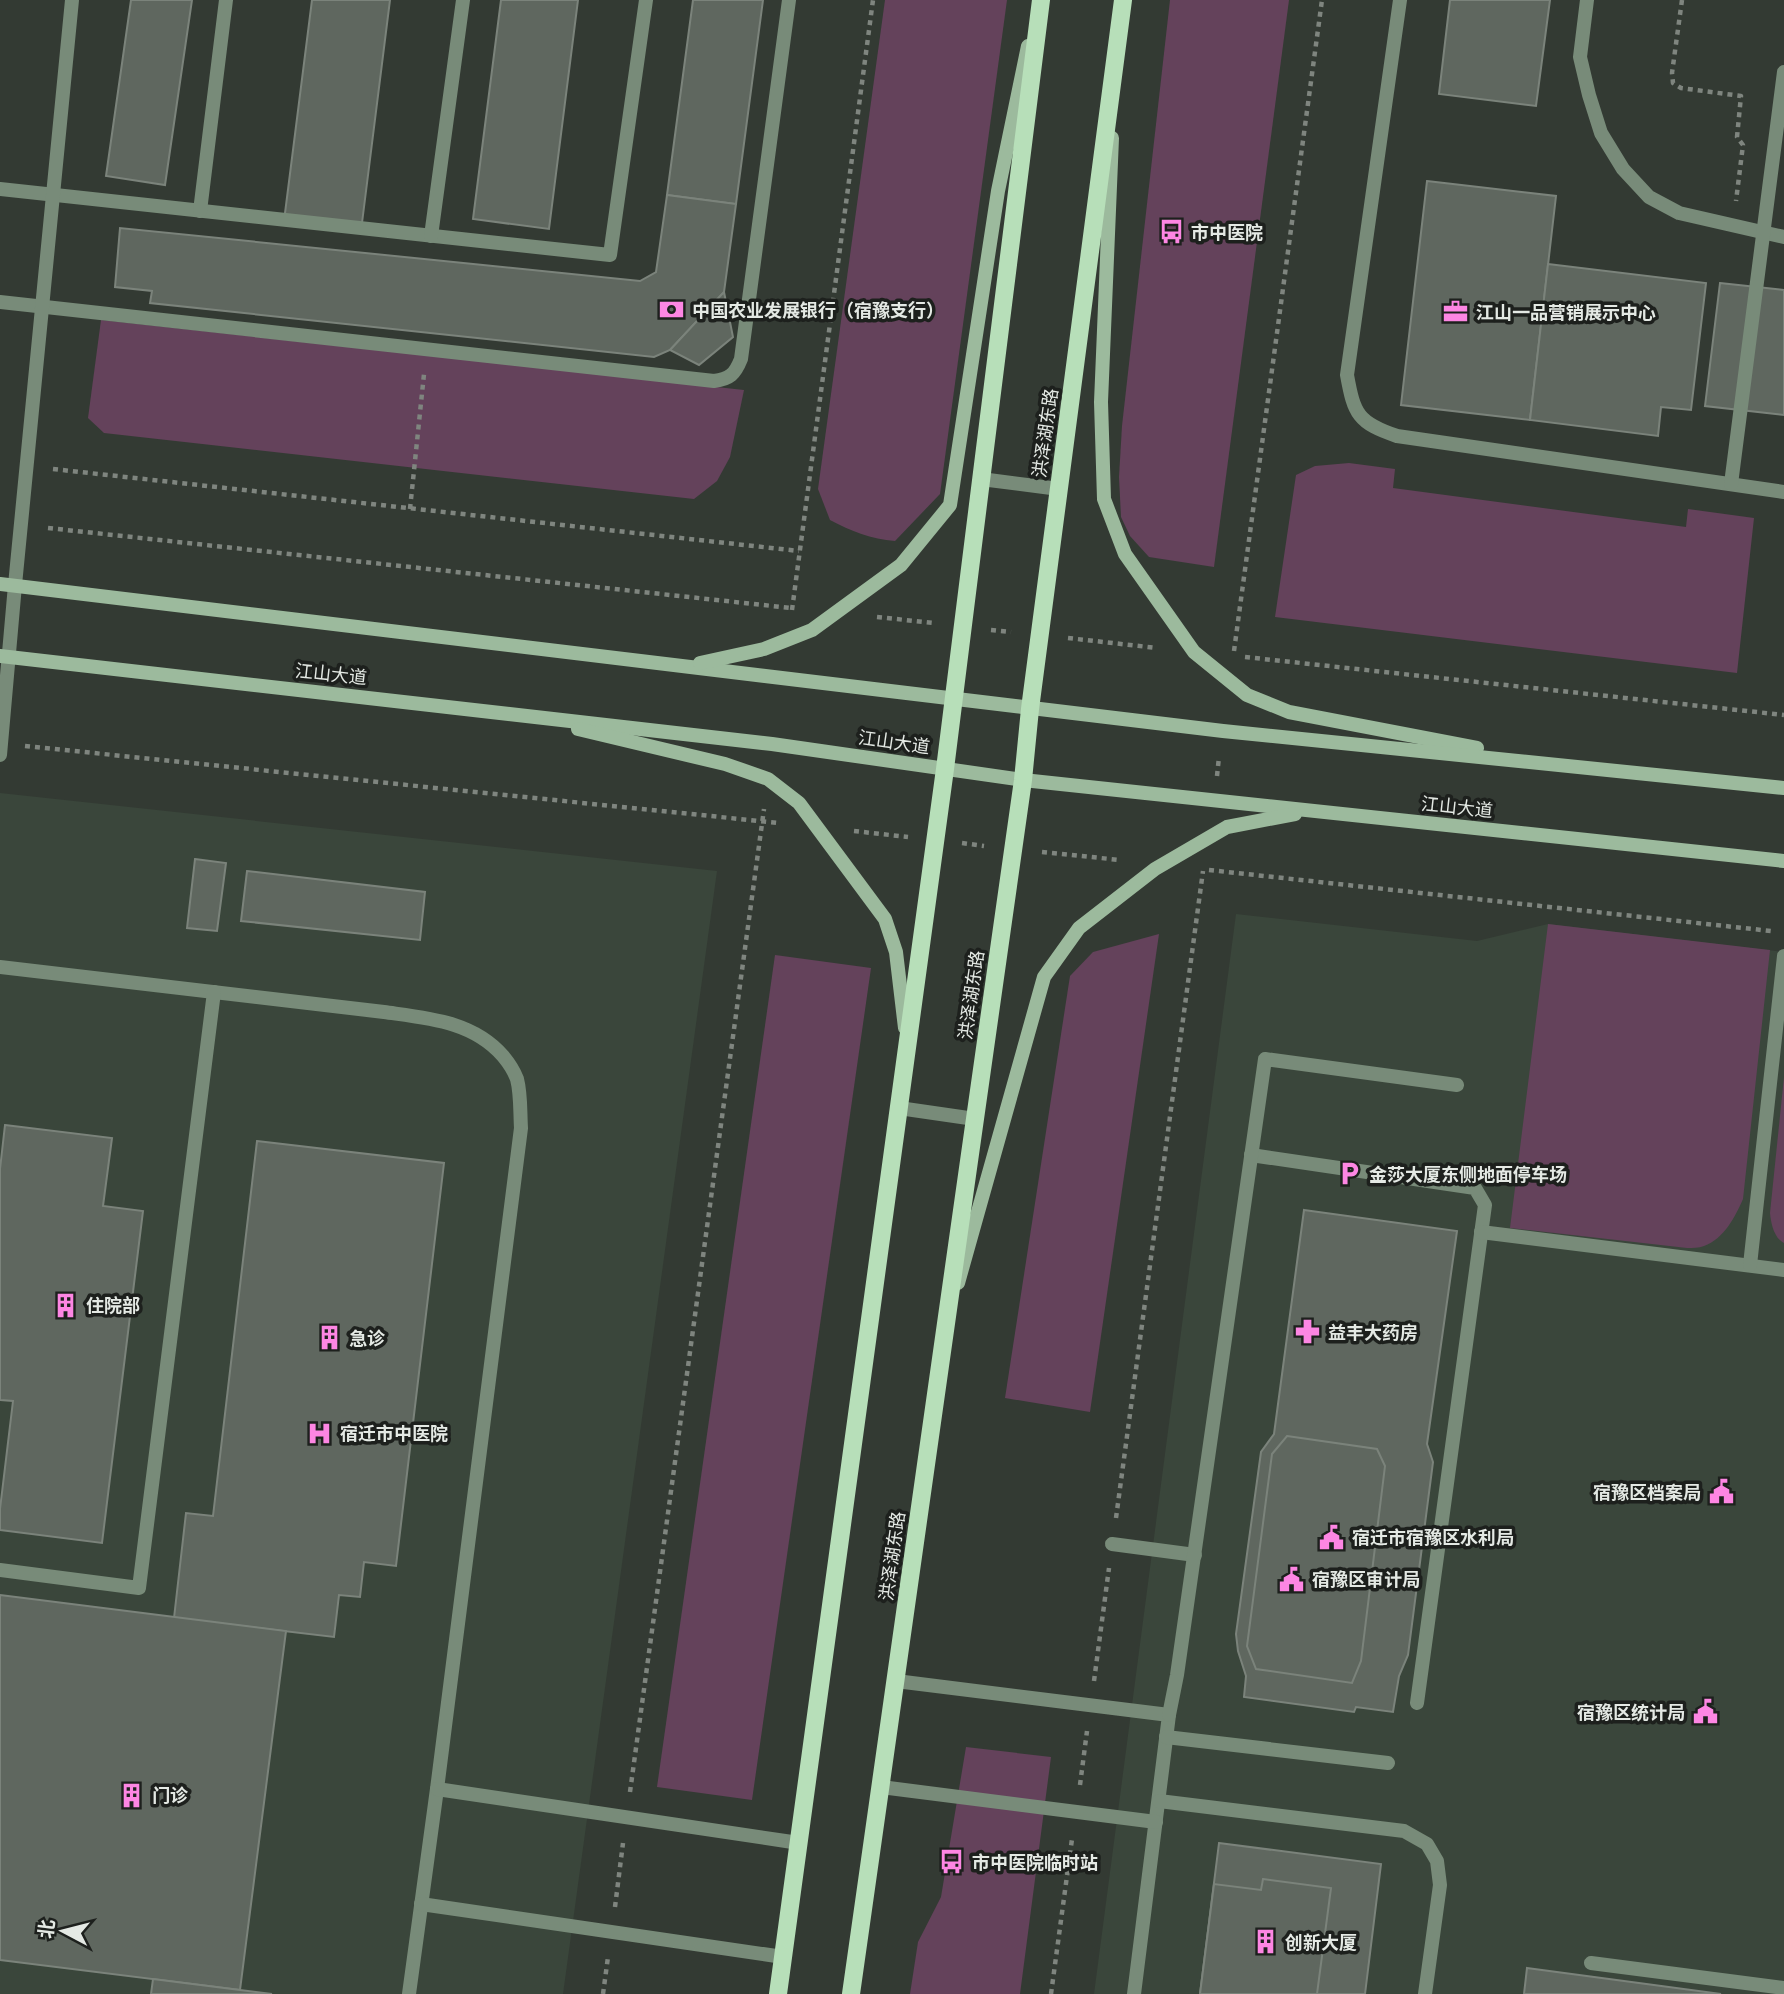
<svg xmlns="http://www.w3.org/2000/svg" width="1784" height="1994" viewBox="0 0 1784 1994" font-family="'PT Sans Narrow','Noto Sans SC',sans-serif">
<style>
.built{fill:#3a463b}
.green{fill:#64425b}
.building{fill:#5f675f;stroke:#7b837b;stroke-width:2}
.lines{fill:none;stroke-linecap:round;stroke-linejoin:round}
.path{stroke:#7f857f;stroke-width:4.5;stroke-dasharray:5 5;stroke-linecap:butt}
.lane{stroke:#788b79;stroke-width:14}
.secondary{stroke:#9cba9d;stroke-width:14}
.primary{stroke:#b7dfb9;stroke-width:18}
.labels{text-anchor:middle;dominant-baseline:central;stroke-width:7;stroke-linejoin:round;paint-order:stroke}
.poi-label{font-size:18px;font-weight:bold;fill:#e4e9e4;stroke:#1d201d;text-anchor:start}
.street-label{font-size:18px;fill:#e4e9e4;stroke:#1d201d}
</style>
<rect width="100%" height="100%" fill="#333a33"/>
<g class="built">
<path d="M0,793L717,871L563,1994H0Z"/>
<path d="M1236,914L1477,941L1548,924L1784,952V1994H1094Z"/>
</g>
<g class="green">
<path d="M885,0H1007L940,494L895,541C871,539 851,531 830,520L818,489Z"/>
<path d="M1170,0H1289L1214,567L1149,557L1130,536L1121,517L1119,477L1122,426Z"/>
<path d="M101,320L744,390L730,457L717,481L694,499L104,433L88,418Z"/>
<path d="M1349,463L1395,469L1393,488L1686,527L1688,509L1754,518L1737,673L1275,617L1296,475L1315,466Z"/>
<path d="M1548,924L1770,950L1743,1199C1735,1217 1724,1239 1704,1246C1699,1248 1692,1248 1687,1248L1510,1228Z"/>
<path d="M1159,934L1090,1412L1005,1398L1070,976L1093,952Z"/>
<path d="M775,955L871,968L752,1800L657,1787Z"/>
<path d="M1784,1077V1243C1774,1238 1771,1224 1770,1213Z"/>
<path d="M966,1747L1051,1757L1020,1994H910L918,1942L941,1897Z"/>
</g>
<g class="building">
<path d="M131,0H192L165,185L106,176Z"/>
<path d="M312,0H390L361,231L284,221Z"/>
<path d="M501,0H578L549,229L473,219Z"/>
<path d="M693,0H763L736,204L667,195Z"/>
<path d="M1450,0H1550L1536,106L1439,94Z"/>
<path d="M1427,181L1556,196L1530,420L1401,405Z"/>
<path d="M667,195L736,204L724,292L670,350L654,357L150,303L152,291L115,287L120,228L640,281L656,272Z"/>
<path d="M1548,264L1706,283L1691,410L1661,407L1658,436L1530,420Z"/>
<path d="M1720,283L1784,290V415L1705,406Z"/>
<path d="M724,292L733,337L699,365L670,350Z"/>
<path d="M195,859L226,863L217,931L187,928Z"/>
<path d="M247,871L425,892L420,940L241,921Z"/>
<path d="M5,1125L112,1138L103,1206L143,1211L102,1543L0,1530V1509L13,1401L0,1400V1169Z"/>
<path d="M257,1141L444,1163L396,1566L364,1562L360,1597L339,1595L334,1637L174,1618L186,1513L213,1516Z"/>
<path d="M1304,1210L1457,1231L1427,1444L1433,1462L1408,1655L1399,1676L1393,1712L1356,1707L1354,1712L1244,1697L1246,1676L1238,1651L1236,1634L1261,1452L1274,1434Z"/>
<path d="M1287,1436L1377,1449L1385,1466L1361,1661L1352,1683L1256,1669L1247,1646L1272,1454Z"/>
<path d="M0,1595L286,1631L240,1990L0,1960Z"/>
<path d="M1219,1843L1381,1864L1365,1994H1200Z"/>
<path d="M1263,1879L1331,1888L1317,1994H1200L1214,1884L1261,1890Z"/>
<path d="M1527,1968L1721,1994H1524Z"/>
<path d="M153,1979L240,1990L272,1994H151Z"/>
</g>
<g class="lines">
<g class="path">
<path d="M1682,0L1672,73L1673,83L1681,88L1741,96L1737,137L1743,145L1736,201"/>
<path d="M53,469L799,551"/>
<path d="M410,509L424,374"/>
<path d="M48,528L791,608"/>
<path d="M792,610L873,0"/>
<path d="M877,617L934,623"/>
<path d="M991,630L1011,632"/>
<path d="M1068,638L1157,648"/>
<path d="M1234,651L1322,0"/>
<path d="M1245,657L1784,715"/>
<path d="M25,746L779,823"/>
<path d="M1217,776L1219,757"/>
<path d="M854,831L908,837"/>
<path d="M962,843L984,846"/>
<path d="M1042,852L1120,860"/>
<path d="M1209,870L1771,931"/>
<path d="M1116,1518L1203,871"/>
<path d="M1094,1681L1109,1568"/>
<path d="M1080,1785L1087,1731"/>
<path d="M630,1792L764,809"/>
<path d="M615,1907L623,1843"/>
<path d="M603,1994L608,1957"/>
<path d="M1051,1994L1072,1839"/>
</g>
<g class="lane">
<path d="M1400,0L1347,375C1354,414 1358,423 1397,436L1784,492"/>
<path d="M1587,0L1580,57L1589,95L1601,133L1623,169L1649,197L1679,213L1784,237"/>
<path d="M0,189L610,255L646,0"/>
<path d="M200,211L226,0"/>
<path d="M431,236L463,0"/>
<path d="M0,302L714,381C730,379 735,374 741,359L789,0"/>
<path d="M981,479L1059,489"/>
<path d="M1731,484L1784,72"/>
<path d="M0,755L15,585L72,0"/>
<path d="M0,967L384,1012C427,1018 473,1021 503,1056C508,1062 514,1071 517,1079C521,1094 520,1112 521,1128L437,1789L409,1994"/>
<path d="M899,1108L975,1119"/>
<path d="M1251,1155L1475,1188L1485,1205L1417,1703"/>
<path d="M1481,1232L1784,1270"/>
<path d="M1750,1265L1784,956"/>
<path d="M1112,1544L1195,1555"/>
<path d="M0,1570L139,1588L214,992"/>
<path d="M896,1681L1169,1715L1134,1994"/>
<path d="M1169,1715L1177,1675L1265,1059L1457,1085"/>
<path d="M1166,1737L1388,1763"/>
<path d="M881,1787L1156,1822"/>
<path d="M437,1789L799,1843"/>
<path d="M1159,1801L1404,1831L1427,1844L1437,1861L1440,1885L1425,1994"/>
<path d="M421,1904L783,1957"/>
<path d="M1591,1963L1784,1988"/>
</g>
<g class="secondary">
<path d="M1112,138L1101,402L1104,499L1125,554L1194,652L1247,695L1289,712L1477,748"/>
<path d="M0,584L1223,731L1784,788"/>
<path d="M0,656L772,744L1023,780L1784,861"/>
<path d="M700,663L764,649L812,630L901,565L950,505L998,191L1028,46"/>
<path d="M578,729L725,764L768,779L799,803L885,919L896,952L905,1028"/>
<path d="M958,1283L1044,977L1079,928L1155,869L1227,827L1295,814"/>
</g>
<g class="primary">
<path d="M778,1994L945,769L1041,0"/>
<path d="M851,1994L1023,780L1030,709L1123,0"/>
</g>
</g>
<defs>
<symbol id="bus-bare" viewBox="-9 -9 18 18"><path d="M-5-6H5V4H4V6H2V4H-2V6H-4V4H-5ZM-3.5-4V0h7V-4ZM-3.5 1.2v1.5H-2V1.2ZM2 1.2v1.5H3.5V1.2Z" fill="#fd86e3" stroke="#1d201d" stroke-width="2.5" paint-order="stroke"/></symbol>
<symbol id="bank-bare" viewBox="-9 -9 18 18"><path d="M-6-4H6V4H-6ZM0-2.3a2.3 2.3 0 1 0 0 4.6a2.3 2.3 0 1 0 0-4.6Z" fill="#fd86e3" stroke="#1d201d" stroke-width="2.5" paint-order="stroke"/></symbol>
<symbol id="office-bare" viewBox="-9 -9 18 18"><path d="M-6-3h4V-5.5h4V-3h4V5H-6ZM-1-4.5V-3h2v-1.5ZM-6 0V1H6V0Z" fill="#fd86e3" stroke="#1d201d" stroke-width="2.5" paint-order="stroke"/></symbol>
<symbol id="parking-bare" viewBox="-9 -9 18 18"><path d="M-3.5-5.5H1a3.5 3.5 0 0 1 0 7H-1V5.5H-3.5ZM-1-3.4V-.6H.8a1.4 1.4 0 0 0 0-2.8Z" fill="#fd86e3" stroke="#1d201d" stroke-width="2.5" paint-order="stroke"/></symbol>
<symbol id="building-bare" viewBox="-9 -9 18 18"><path d="M-4-6H4V6H1V3H-1V6H-4ZM-2.5-4.3h1.7v1.8h-1.7ZM.8-4.3h1.7v1.8H.8ZM-2.5-1h1.7V.8h-1.7ZM.8-1h1.7V.8H.8Z" fill="#fd86e3" stroke="#1d201d" stroke-width="2.5" paint-order="stroke"/></symbol>
<symbol id="pharmacy-bare" viewBox="-9 -9 18 18"><path d="M-2-6h4v4h4v4h-4v4h-4v-4h-4v-4h4Z" fill="#fd86e3" stroke="#1d201d" stroke-width="2.5" paint-order="stroke"/></symbol>
<symbol id="hospital-bare" viewBox="-9 -9 18 18"><path d="M-5-5h3v3.5h4V-5h3V5h-3V1.5h-4V5h-3Z" fill="#fd86e3" stroke="#1d201d" stroke-width="2.5" paint-order="stroke"/></symbol>
<symbol id="civic-bare" viewBox="-9 -9 18 18"><path d="M-.6-6.5H3V-4.5H.6V-3L4-1V1h2V6H-6V1h2V-1L-.6-3ZM-1.2 2.5V6h2.4V2.5Z" fill="#fd86e3" stroke="#1d201d" stroke-width="2.5" paint-order="stroke"/></symbol>
</defs>
<g fill-rule="evenodd">
<use href="#bus-bare" x="1154" y="214" width="35" height="35"/>
<use href="#bank-bare" x="654" y="292" width="35" height="35"/>
<use href="#office-bare" x="1438" y="294" width="35" height="35"/>
<use href="#parking-bare" x="1332" y="1156" width="35" height="35"/>
<use href="#building-bare" x="48" y="1288" width="35" height="35"/>
<use href="#pharmacy-bare" x="1290" y="1314" width="35" height="35"/>
<use href="#building-bare" x="312" y="1320" width="35" height="35"/>
<use href="#hospital-bare" x="302" y="1416" width="35" height="35"/>
<use href="#civic-bare" x="1704" y="1474" width="35" height="35"/>
<use href="#civic-bare" x="1314" y="1520" width="35" height="35"/>
<use href="#civic-bare" x="1274" y="1562" width="35" height="35"/>
<use href="#civic-bare" x="1688" y="1694" width="35" height="35"/>
<use href="#building-bare" x="114" y="1778" width="35" height="35"/>
<use href="#bus-bare" x="934" y="1844" width="35" height="35"/>
<use href="#building-bare" x="1248" y="1924" width="35" height="35"/>
</g>
<g class="labels">
<g class="poi-label">
<text x="1191" y="232">市中医院</text>
<text x="692" y="310">中国农业发展银行（宿豫支行）</text>
<text x="1476" y="312">江山一品营销展示中心</text>
<text x="1369" y="1174">金莎大厦东侧地面停车场</text>
<text x="86" y="1305">住院部</text>
<text x="1328" y="1332">益丰大药房</text>
<text x="349" y="1338">急诊</text>
<text x="340" y="1433">宿迁市中医院</text>
<text x="1701" y="1492" text-anchor="end">宿豫区档案局</text>
<text x="1352" y="1537">宿迁市宿豫区水利局</text>
<text x="1312" y="1579">宿豫区审计局</text>
<text x="1685" y="1712" text-anchor="end">宿豫区统计局</text>
<text x="152" y="1795">门诊</text>
<text x="972" y="1862">市中医院临时站</text>
<text x="1285" y="1942">创新大厦</text>
</g>
<g class="street-label">
<text transform="translate(1045 433) rotate(-82)">洪泽湖东路</text>
<text transform="translate(331 674) rotate(6)">江山大道</text>
<text transform="translate(894 742) rotate(8)">江山大道</text>
<text transform="translate(1457 807) rotate(6)">江山大道</text>
<text transform="translate(971 995) rotate(-82)">洪泽湖东路</text>
<text transform="translate(892 1556) rotate(-82)">洪泽湖东路</text>
</g>
</g>
<g transform="translate(63 1931) rotate(277)" stroke="#1d201d" stroke-width="5" paint-order="stroke">
<path d="M0-5L12 26L0 18L-12 26Z" fill="#e4e9e4"/>
<text y="-10" font-size="19" font-weight="bold" text-anchor="middle" fill="#e4e9e4">北</text>
</g>
</svg>
